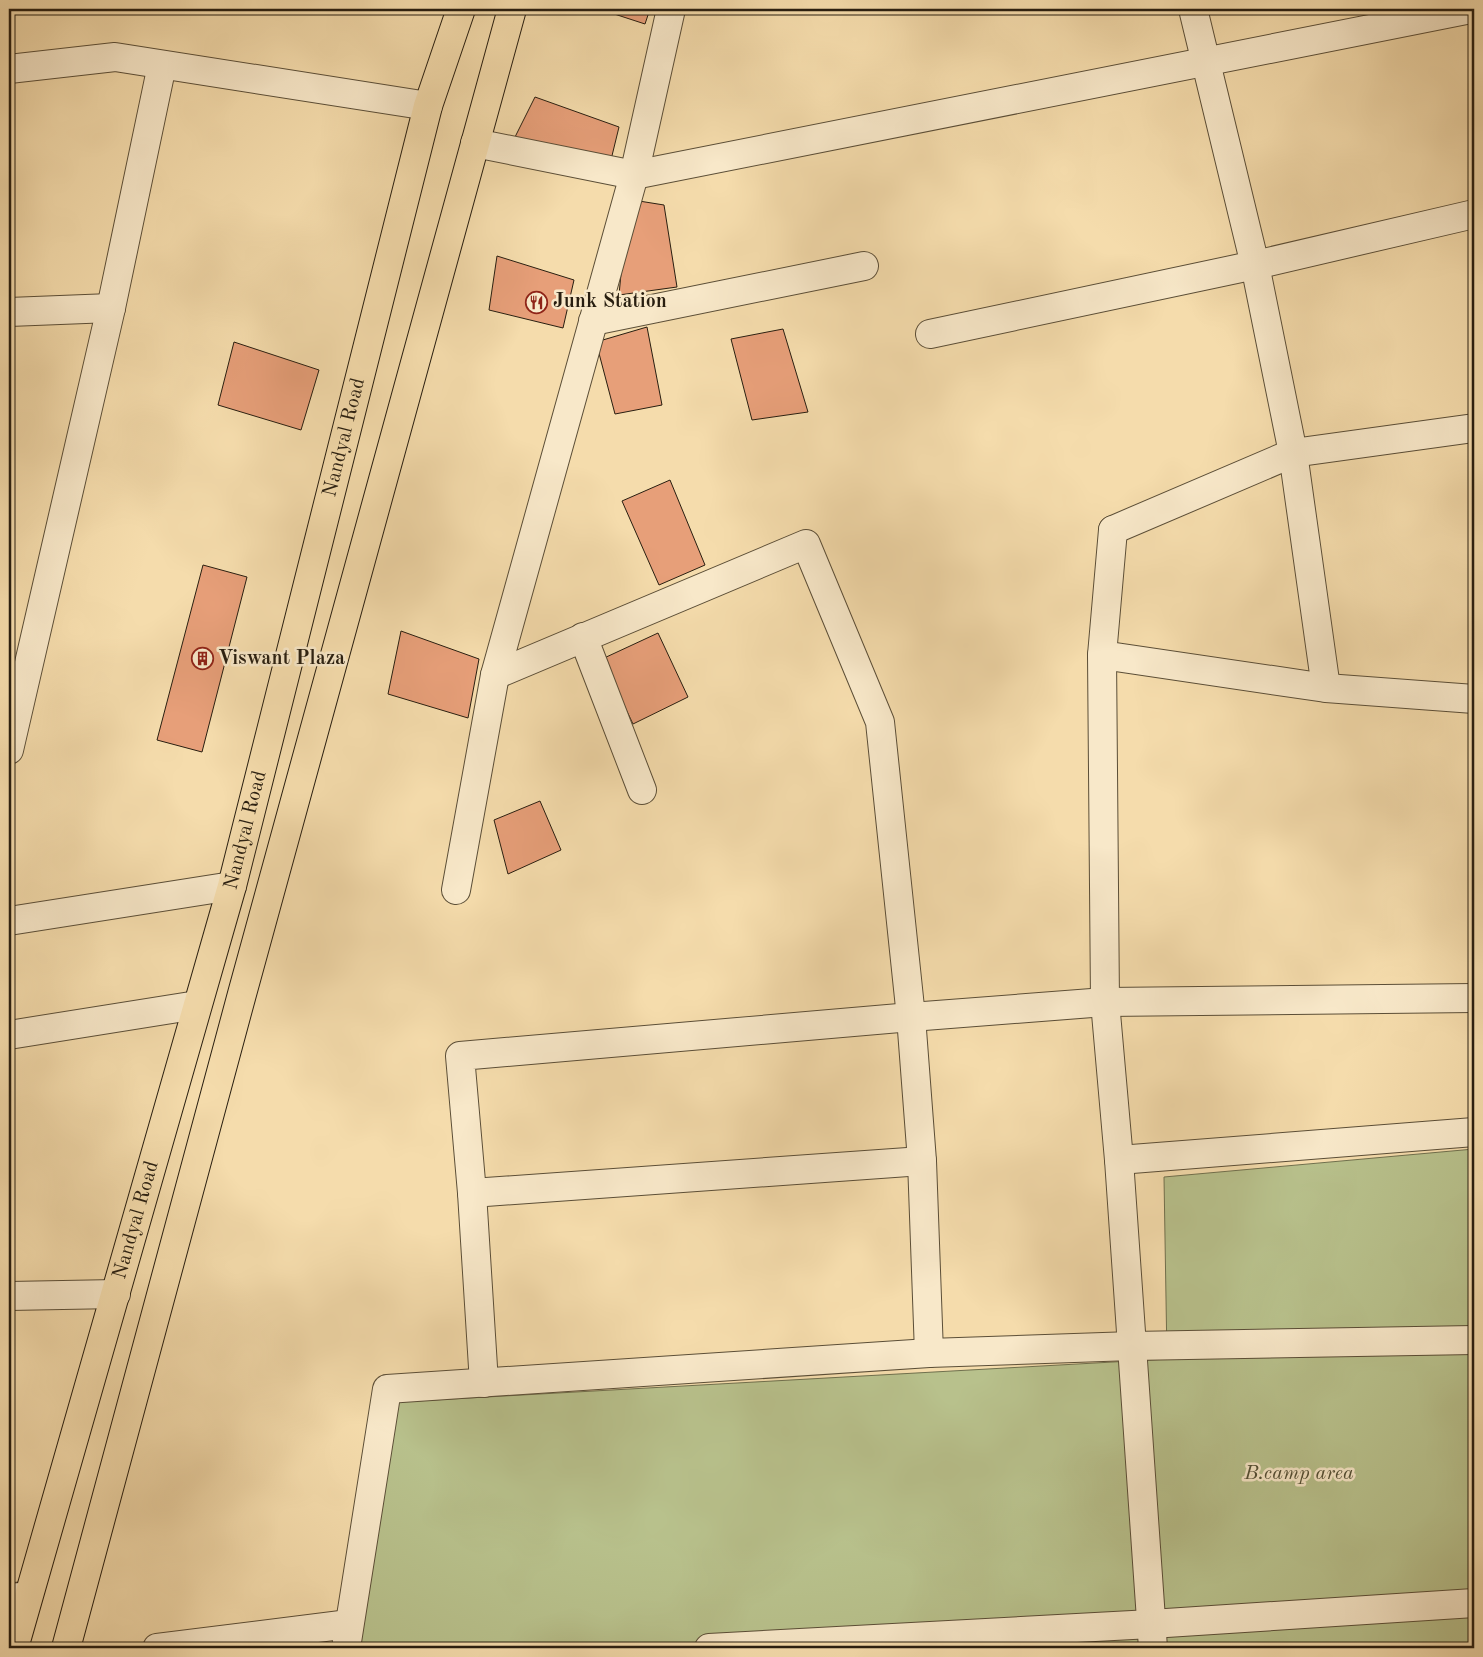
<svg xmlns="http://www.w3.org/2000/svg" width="1483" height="1657" viewBox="0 0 1483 1657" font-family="'Old Standard TT',serif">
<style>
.green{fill:#b8c18c;stroke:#70704e}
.building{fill:#e79f79;stroke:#281e10}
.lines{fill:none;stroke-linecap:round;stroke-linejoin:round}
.service-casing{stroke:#5b4e37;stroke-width:19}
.minor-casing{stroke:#5b4e37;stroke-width:30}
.tertiary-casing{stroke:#5b4e37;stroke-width:30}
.primary-casing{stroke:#281e10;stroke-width:30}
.service{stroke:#f8e8c9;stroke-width:16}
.minor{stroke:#f8e8c9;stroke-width:28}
.tertiary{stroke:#f8e8c9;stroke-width:28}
.primary{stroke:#f5dcac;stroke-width:28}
.labels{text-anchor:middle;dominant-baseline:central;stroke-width:5;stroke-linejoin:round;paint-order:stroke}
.poi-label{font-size:20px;font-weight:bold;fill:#281e10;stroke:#f8e8c9;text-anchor:start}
.street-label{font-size:20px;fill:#281e10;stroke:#f8e8c9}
.park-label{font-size:20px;font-style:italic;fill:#534f35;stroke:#f8e8c9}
</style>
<rect width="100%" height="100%" fill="#f5dcac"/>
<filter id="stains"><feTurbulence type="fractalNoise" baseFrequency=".004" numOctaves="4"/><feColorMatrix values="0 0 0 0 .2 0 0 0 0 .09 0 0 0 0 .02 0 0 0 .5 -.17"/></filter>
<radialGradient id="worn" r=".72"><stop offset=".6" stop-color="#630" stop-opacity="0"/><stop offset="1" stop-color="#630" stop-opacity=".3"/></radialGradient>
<path class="green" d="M1474,1149V1648H358L397,1402L1167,1359L1164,1177Z"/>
<g class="building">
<path d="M599,9H650L645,24Z"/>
<path d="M535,97L619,127L609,168L514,139Z"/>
<path d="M639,201L664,205L677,287L619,295L622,263Z"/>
<path d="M497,256L574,280L563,328L489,310Z"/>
<path d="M647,327L662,405L615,414L596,342Z"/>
<path d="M783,329L808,412L752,420L731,339Z"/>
<path d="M234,342L319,370L301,430L218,405Z"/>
<path d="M670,480L705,565L659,585L622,501Z"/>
<path d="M203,565L247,577L202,752L157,740Z"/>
<path d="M401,631L479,659L468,718L388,694Z"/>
<path d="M658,633L688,697L633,724L602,659Z"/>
<path d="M540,801L561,850L508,874L494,820Z"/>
</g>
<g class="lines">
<defs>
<path id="service" d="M9,1592L31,1590"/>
<g id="minor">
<path d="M1193,9L1255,265L1293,453L1326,688"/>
<path d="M9,69L115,57L428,106"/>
<path d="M475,143L634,175L1471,9"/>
<path d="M9,312L111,308"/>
<path d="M593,321L864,266"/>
<path d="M930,334L1255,265L1474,214"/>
<path d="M1113,530L1293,453L1474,428"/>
<path d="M583,637L642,790"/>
<path d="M1102,655L1326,688L1474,699"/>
<path d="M495,675L806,544L880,722L911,1017L922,1161L929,1353"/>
<path d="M9,750L111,308L162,65"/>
<path d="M456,890L495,675L634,175L671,9"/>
<path d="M9,921L232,886"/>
<path d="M9,1035L197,1005"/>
<path d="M1119,1160L1474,1132"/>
<path d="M472,1193L460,1056L911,1017L1105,1002L1474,998"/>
<path d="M9,1296L116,1294"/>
<path d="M484,1383L472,1193L922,1161"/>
<path d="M157,1648L349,1624"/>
<path d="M346,1648L387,1389L929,1353L1132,1346L1474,1340"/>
<path d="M709,1648L1151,1624L1474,1603"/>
</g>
<path id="tertiary" d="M1113,530L1102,655L1105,1002L1119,1160L1153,1648"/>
<g id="primary">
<path id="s1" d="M14,1648L232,886L428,106L461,9"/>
<path d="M66,1648L242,994L512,9"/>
</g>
</defs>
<use href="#service" class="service-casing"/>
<use href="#minor" class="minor-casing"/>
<use href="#tertiary" class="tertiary-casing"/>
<use href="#primary" class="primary-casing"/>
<use href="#service" class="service"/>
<use href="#minor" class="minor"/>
<use href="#tertiary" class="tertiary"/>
<use href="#primary" class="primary"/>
</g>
<defs>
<symbol id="restaurant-ring" viewBox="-11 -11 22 22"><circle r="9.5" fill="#f8e8c9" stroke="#8f2418" stroke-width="1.5"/><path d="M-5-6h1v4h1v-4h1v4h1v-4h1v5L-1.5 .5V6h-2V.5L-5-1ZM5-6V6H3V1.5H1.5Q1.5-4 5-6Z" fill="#8f2418"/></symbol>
<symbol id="building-ring" viewBox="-11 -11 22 22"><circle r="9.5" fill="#f8e8c9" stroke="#8f2418" stroke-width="1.5"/><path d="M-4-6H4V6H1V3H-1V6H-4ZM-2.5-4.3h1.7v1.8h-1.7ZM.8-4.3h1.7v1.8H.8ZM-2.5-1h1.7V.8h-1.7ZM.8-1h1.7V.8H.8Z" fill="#8f2418"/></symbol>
</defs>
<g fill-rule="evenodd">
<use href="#restaurant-ring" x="524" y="290" width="25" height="25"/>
<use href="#building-ring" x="190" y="646" width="25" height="25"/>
</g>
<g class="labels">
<g class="poi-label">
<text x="553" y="302">Junk Station</text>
<text x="218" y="659">Viswant Plaza</text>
</g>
<g class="street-label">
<text stroke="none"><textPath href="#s1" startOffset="1255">Nandyal Road</textPath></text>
<text stroke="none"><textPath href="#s1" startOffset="850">Nandyal Road</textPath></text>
<text stroke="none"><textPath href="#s1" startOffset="445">Nandyal Road</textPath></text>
</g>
<g class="park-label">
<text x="1299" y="1474">B.camp area</text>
</g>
</g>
<rect width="1483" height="1657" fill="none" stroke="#f5dcac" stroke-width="30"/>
<rect x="10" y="10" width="1463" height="1637" fill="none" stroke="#281e10" stroke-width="2.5"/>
<rect x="15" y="15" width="1453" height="1627" fill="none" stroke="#281e10"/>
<rect width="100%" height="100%" filter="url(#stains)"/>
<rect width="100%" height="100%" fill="url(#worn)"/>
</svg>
